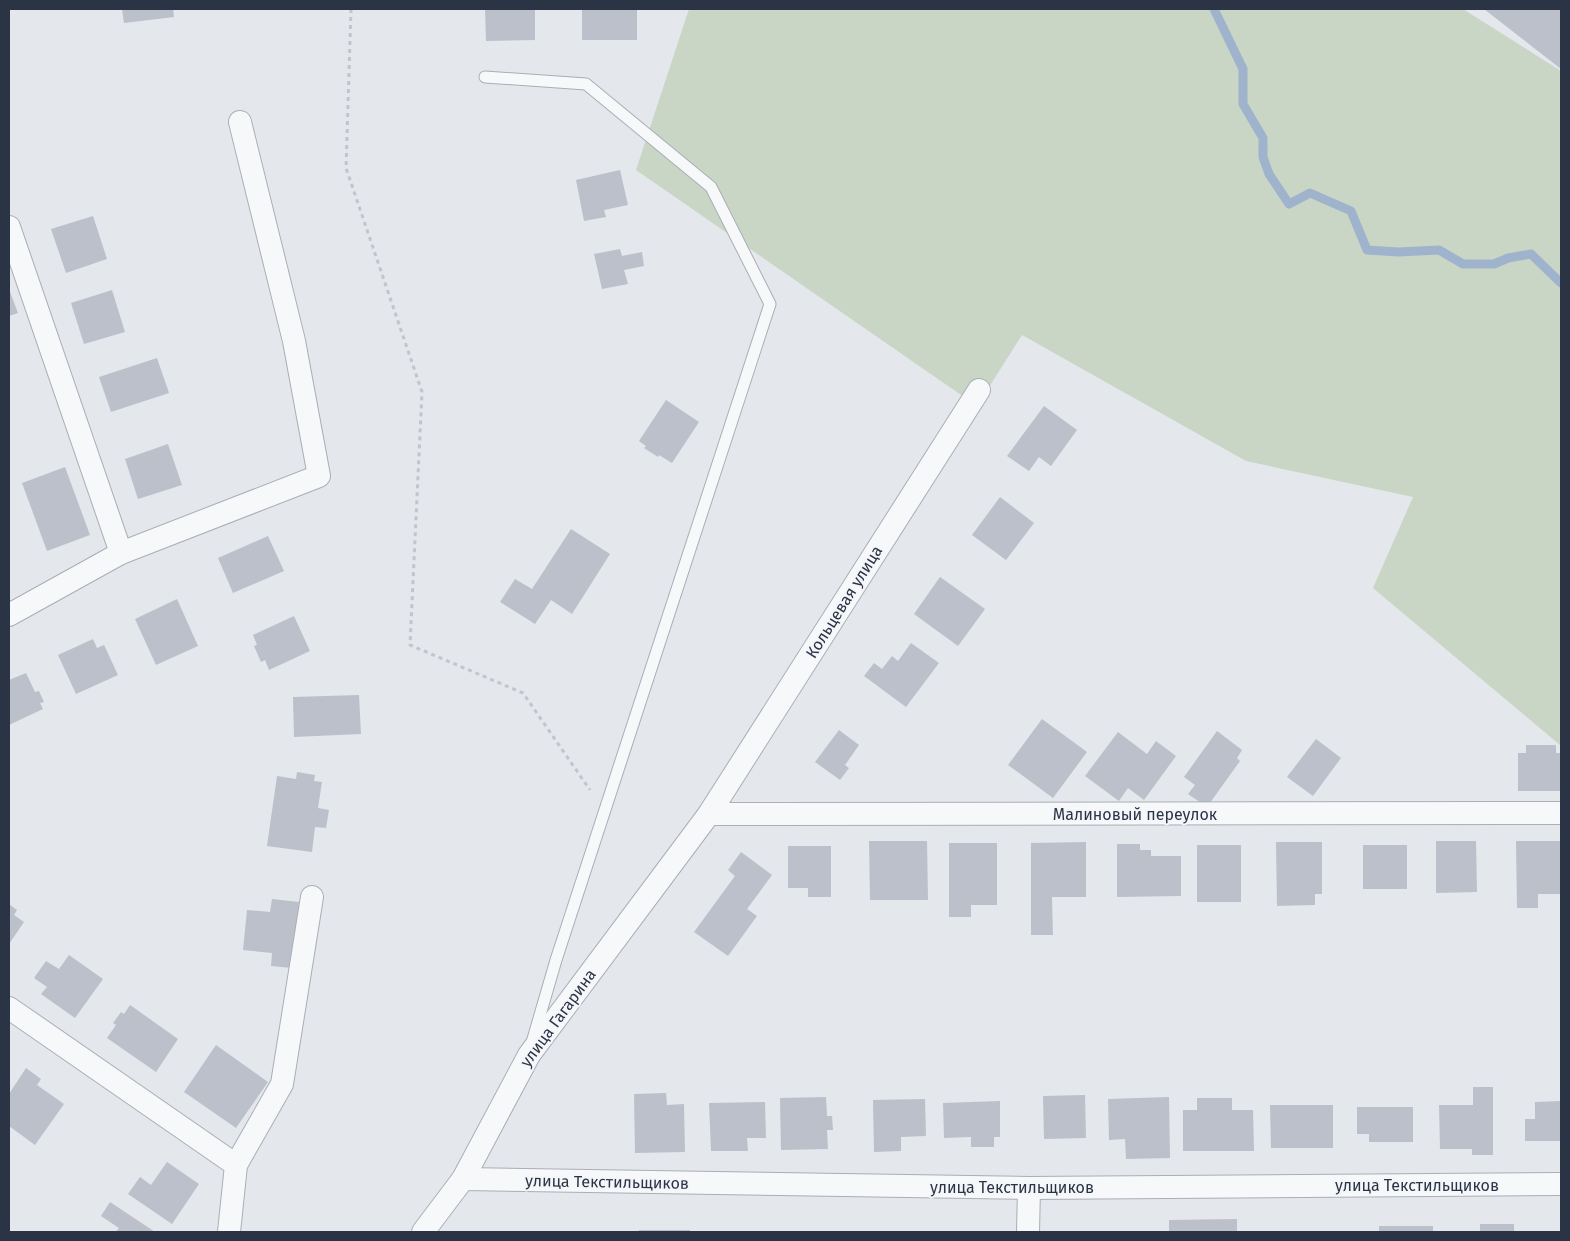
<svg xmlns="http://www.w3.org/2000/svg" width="1570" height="1241" viewBox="0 0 1570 1241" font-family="'Fira Sans',sans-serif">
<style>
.green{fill:#c9d6c5}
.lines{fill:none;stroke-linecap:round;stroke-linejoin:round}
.stream{stroke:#9fb4cc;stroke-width:9}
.building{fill:#bbc0ca}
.service-casing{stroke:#a9aeb7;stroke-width:13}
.minor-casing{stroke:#a9aeb7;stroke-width:24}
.path{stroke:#c2c5cb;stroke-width:3;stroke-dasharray:4 4;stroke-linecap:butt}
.service{stroke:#f7f8fa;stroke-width:11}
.minor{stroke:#f7f8fa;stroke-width:22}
.labels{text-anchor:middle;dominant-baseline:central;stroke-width:4;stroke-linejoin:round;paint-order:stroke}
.street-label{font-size:16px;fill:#2b3445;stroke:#f4f6f9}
</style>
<rect width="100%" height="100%" fill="#e4e7ec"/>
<path class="green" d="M689,9H1463L1561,71V748L1560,745L1373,588L1413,497L1246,461L1022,335L977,406L636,170Z"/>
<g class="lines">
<path class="stream" d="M1214,9L1243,69V104L1263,138V157L1269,174L1289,204L1310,193L1351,211L1367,250L1398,252L1439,250L1463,264H1494L1508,258L1531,254L1561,283"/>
</g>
<g class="building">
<path d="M122,9H173L174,17L124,23Z"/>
<path d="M485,9H535V40L486,41Z"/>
<rect x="582" y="9" width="55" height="31"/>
<path d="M1484,9H1561V69Z"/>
<path d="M620,170L628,205L604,210L606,217L584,221L576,180Z"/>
<path d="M93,216L107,259L66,273L51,229Z"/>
<path d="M620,249L622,256L642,252L644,266L624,270L628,284L602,289L594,254Z"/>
<path d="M9,289L18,313L9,316Z"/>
<path d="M112,290L125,332L84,344L71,303Z"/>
<path d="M157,358L169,393L111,412L99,377Z"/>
<path d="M666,400L699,422L672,463L659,455L658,457L644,448L646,446L639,441Z"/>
<path d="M1044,406L1077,430L1051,466L1039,457L1029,471L1007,456Z"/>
<path d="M168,444L182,485L138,499L125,459Z"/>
<path d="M65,467L90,535L47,551L22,483Z"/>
<path d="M1000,497L1034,523L1006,560L972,535Z"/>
<path d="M571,529L610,554L572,614L551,600L535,624L500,602L515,579L532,589Z"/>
<path d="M268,536L284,571L233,593L218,558Z"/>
<path d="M940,577L985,609L958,646L914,614Z"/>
<path d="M177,599L198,646L156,665L135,619Z"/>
<path d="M294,616L310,651L269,670L265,660L261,662L254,646L257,645L253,635Z"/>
<path d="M93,639L97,648L104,645L118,675L76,694L58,655Z"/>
<path d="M911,643L939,663L906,707L864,676L874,663L882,669L892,656L898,661Z"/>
<path d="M26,673L35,692L39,691L44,702L40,703L43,709L9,725V680Z"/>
<path d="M359,695L361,734L294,737L293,697Z"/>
<path d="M1042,719L1087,752L1053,798L1008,765Z"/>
<path d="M839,730L859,745L845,765L849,768L840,780L815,762Z"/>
<path d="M1217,731L1242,750L1237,758L1240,761L1207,807L1188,794L1195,785L1184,777Z"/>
<path d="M1118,732L1147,754L1156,741L1176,756L1144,800L1128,788L1119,801L1085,776Z"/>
<path d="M1316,739L1341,758L1313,796L1287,777Z"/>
<path d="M1526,745H1556V753H1561V791H1518V753H1526Z"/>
<path d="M297,772L315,775L314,781L322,782L318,808L329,810L326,828L315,827L312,852L267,846L277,776L296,779Z"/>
<path d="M869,841H927L928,900H870Z"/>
<path d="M1436,841H1476L1477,892L1436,893Z"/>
<path d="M1516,841H1561V894H1538V908H1517Z"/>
<path d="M1086,842V897H1052L1053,935H1031V843Z"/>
<path d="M1276,842H1322V894H1315V905L1277,906Z"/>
<path d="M949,843H997V905H971V917H949Z"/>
<path d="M1117,844H1140V850H1151V856H1181V896L1117,897Z"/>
<rect x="1197" y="845" width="44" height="57"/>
<rect x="1363" y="845" width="44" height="44"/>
<path d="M788,846H831V897H808V888H788Z"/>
<path d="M741,852L772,875L747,909L757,916L728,956L694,932L735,876L728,870Z"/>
<path d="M272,899L299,902L292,968L271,966L272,953L243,950L247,910L270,912Z"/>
<path d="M9,904L17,910L14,915L24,922L9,944Z"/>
<path d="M69,955L103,979L75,1018L41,994L47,987L34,978L46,961L59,969Z"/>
<path d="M130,1005L178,1039L156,1072L107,1038L116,1025L113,1023L121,1012L124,1014Z"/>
<path d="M216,1045L268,1082L236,1128L184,1092Z"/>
<path d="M26,1068L41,1079L37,1085L64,1104L35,1145L9,1126V1094Z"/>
<path d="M1473,1087H1493V1155H1472V1149H1440L1439,1105H1473Z"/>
<path d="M666,1093L667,1105L684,1104L685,1152L635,1153L634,1094Z"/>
<path d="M1085,1095L1086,1138L1044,1139L1043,1096Z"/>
<path d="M826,1097L827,1116H832L833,1130H827L828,1149L781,1150L780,1098Z"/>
<path d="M1169,1097L1170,1158L1126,1159L1125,1139L1109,1140L1108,1099Z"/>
<path d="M1197,1098H1232V1110H1253L1254,1151H1183V1110H1197Z"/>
<path d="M925,1099L926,1136L901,1137V1151L874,1152L873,1100Z"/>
<path d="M1000,1101V1137H994V1147H971V1137L944,1138L943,1103Z"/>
<path d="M1561,1101V1141H1525V1119H1535V1102Z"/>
<path d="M765,1102L766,1138H747L748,1151H711L709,1103Z"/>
<path d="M1270,1105H1333V1148H1271Z"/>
<path d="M1357,1107H1413V1142H1369V1134H1357Z"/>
<path d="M167,1162L199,1184L172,1224L128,1194L140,1177L151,1185Z"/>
<path d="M110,1202L155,1232H116L119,1228L101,1216Z"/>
<path d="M1237,1219V1232H1169V1220Z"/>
<rect x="1480" y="1224" width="34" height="8"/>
<rect x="1379" y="1226" width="54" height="6"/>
<rect x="639" y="1230" width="51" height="2"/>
</g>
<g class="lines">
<defs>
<path id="service" d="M485,77L586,84L711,187L770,304L556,960L533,1039"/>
<g id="minor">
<path d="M9,227L121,553"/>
<path d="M9,615L121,553L319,476L294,341L240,122"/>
<path d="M709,814L1561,813"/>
<path d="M9,1008L236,1165L229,1232"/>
<path d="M236,1165L282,1084L312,897"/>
<path d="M463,1179L1029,1188L1561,1184"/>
<path d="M423,1232L463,1179L529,1055L709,814L979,390"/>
<path d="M1028,1232L1029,1188"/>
</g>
</defs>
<use href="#service" class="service-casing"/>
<use href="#minor" class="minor-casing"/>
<path class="path" d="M351,9L346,168L422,392L410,645L523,693L590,790"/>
<use href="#service" class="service"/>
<use href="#minor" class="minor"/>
</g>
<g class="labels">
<g class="street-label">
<text transform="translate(844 602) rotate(-58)">Кольцевая улица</text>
<text x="1135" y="814">Малиновый переулок</text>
<text transform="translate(558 1018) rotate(-54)">улица Гагарина</text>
<text transform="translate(607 1182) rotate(1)">улица Текстильщиков</text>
<text x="1417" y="1185">улица Текстильщиков</text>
<text x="1012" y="1187">улица Текстильщиков</text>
</g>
</g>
<rect width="1570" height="1241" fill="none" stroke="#2b3445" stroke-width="20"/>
</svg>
